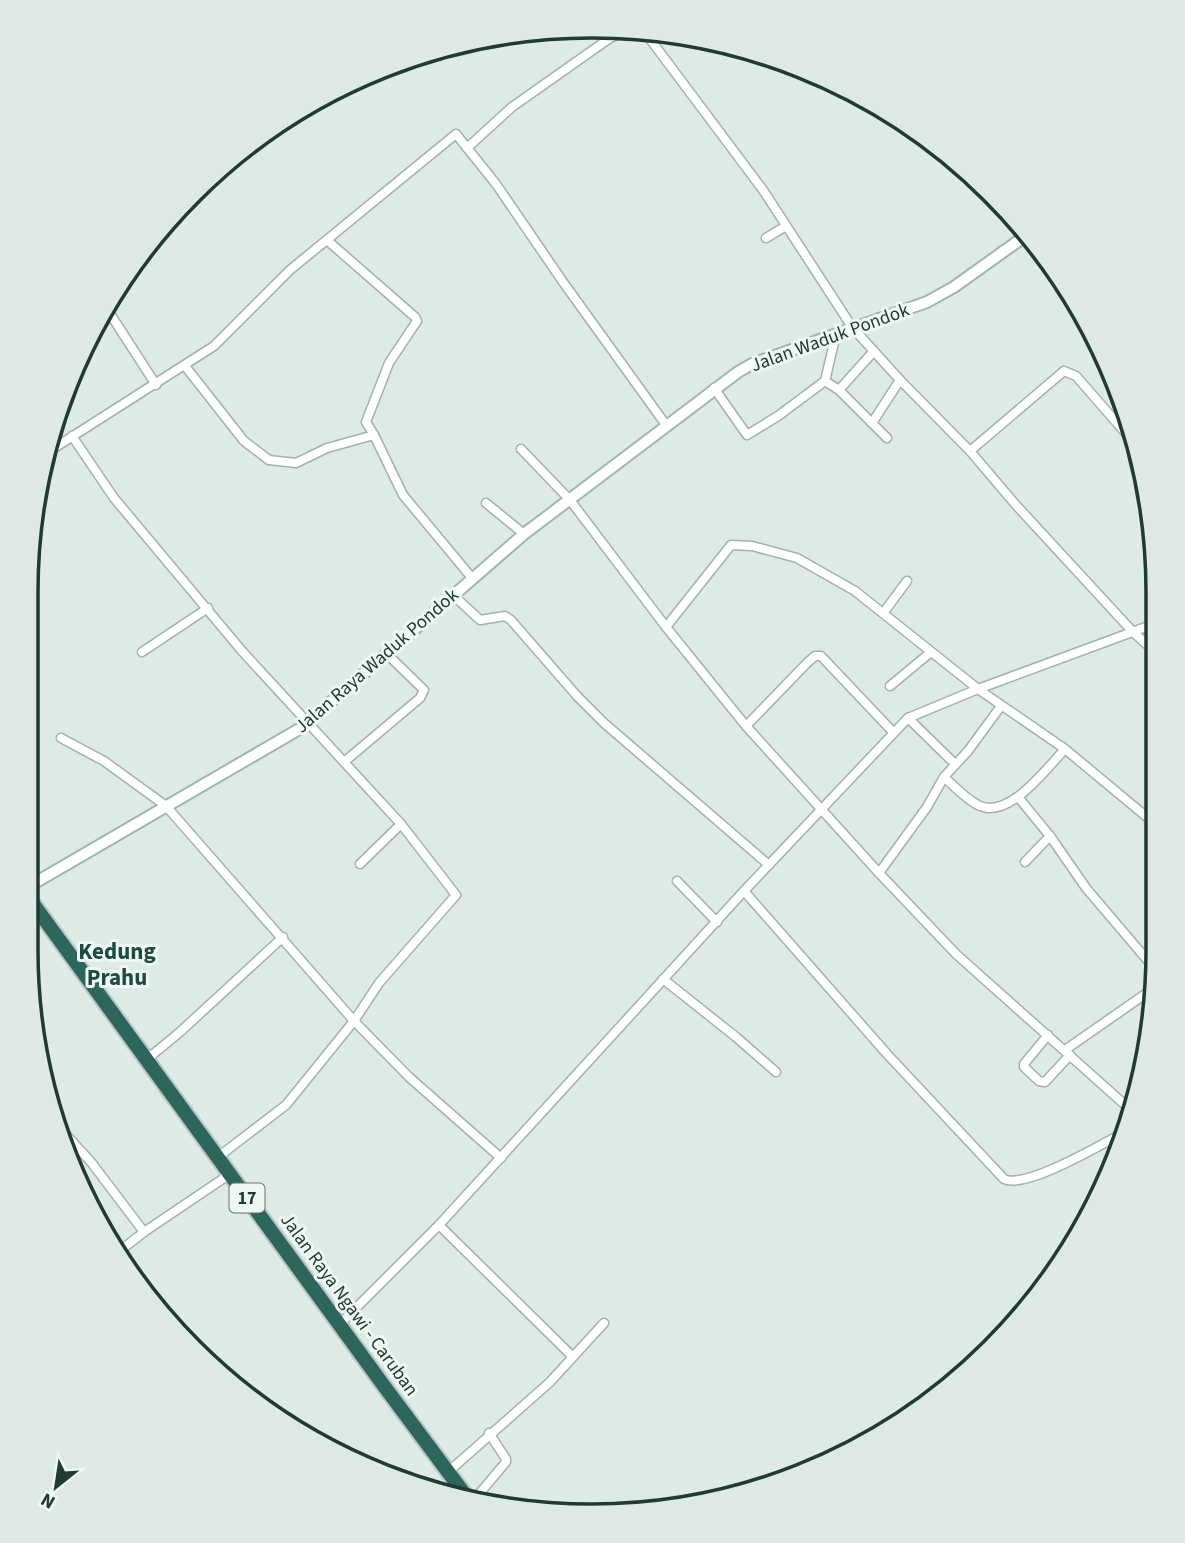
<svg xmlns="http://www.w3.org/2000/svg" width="1185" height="1543" viewBox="0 0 1185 1543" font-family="'Source Sans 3',sans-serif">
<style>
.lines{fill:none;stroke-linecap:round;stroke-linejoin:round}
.street-casing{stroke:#a1b2ac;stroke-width:11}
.secondary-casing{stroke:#9eb6ae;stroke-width:14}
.highway-casing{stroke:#bcc4c2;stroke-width:18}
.street{stroke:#fff;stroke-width:8}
.secondary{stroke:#fff;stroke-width:10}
.highway{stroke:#2c665c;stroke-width:14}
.labels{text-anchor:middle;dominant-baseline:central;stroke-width:6;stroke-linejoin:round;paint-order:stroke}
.shield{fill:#eff7f3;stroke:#5e736d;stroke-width:2}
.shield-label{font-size:18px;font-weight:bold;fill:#203a34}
.street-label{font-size:19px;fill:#203a34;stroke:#eff7f3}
.quarter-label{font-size:23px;font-weight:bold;fill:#1c4b41;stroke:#eff7f3}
.rim{fill:none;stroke:#203a34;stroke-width:3.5}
</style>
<rect width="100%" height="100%" fill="#deeae5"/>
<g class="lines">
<defs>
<g id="street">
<path d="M644,31L763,190L852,327L900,380L970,451L1015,504L1133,632L1154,651"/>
<path d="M467,148L512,107L610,38L628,30"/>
<path d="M766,238L786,226"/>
<path d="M109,312L156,385"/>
<path d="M836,334L825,381L839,390L887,438"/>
<path d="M185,366L244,441L269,460L296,463L327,448L374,435L366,422L389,363L417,321L415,317L328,241"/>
<path d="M714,388L747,435L778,416L825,381"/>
<path d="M839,390L874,351"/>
<path d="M872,423L900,380"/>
<path d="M374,435L403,495L472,578"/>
<path d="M72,436L114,498L242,651L401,824L456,895L379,983L354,1021L286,1105L218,1157"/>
<path d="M521,449L570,500L666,627L746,726L879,873L956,954L1133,1112"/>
<path d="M970,451L1064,371L1076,376L1137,446"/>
<path d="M48,452L214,346L290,270L456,134L496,184L563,282L666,425"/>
<path d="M486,503L524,534"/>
<path d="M453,595L480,620L505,616L511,620L577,696L604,723L769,865"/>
<path d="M884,612L907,581"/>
<path d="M666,627L731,545L752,546L797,558L855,591L978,689L1065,749L1154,823"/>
<path d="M142,652L208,608"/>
<path d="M890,686L931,652"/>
<path d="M908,718L955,764"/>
<path d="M746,726L808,662L815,656H821L893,732"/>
<path d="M61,738L104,761L166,806L354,1021L409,1077L501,1158"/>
<path d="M344,762L420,698L424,690L387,654"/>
<path d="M944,777C954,786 966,799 978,805C1008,821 1046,769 1065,749"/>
<path d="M1018,797L1050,836L1086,888L1154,968"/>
<path d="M1025,862L1050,836"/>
<path d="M360,864L401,824"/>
<path d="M879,873L927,807L944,777L968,751L1001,706"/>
<path d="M677,881L717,922"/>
<path d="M744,891L887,1054L1004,1179C1026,1190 1105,1142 1129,1130"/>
<path d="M663,979L736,1037L776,1072"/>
<path d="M1048,1035L1024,1064V1067L1039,1081L1045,1082L1070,1055"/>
<path d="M1065,1050L1154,988"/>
<path d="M146,1060L180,1032L283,937"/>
<path d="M1142,1078L1140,1074L1143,1071"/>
<path d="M1125,1104L1138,1091"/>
<path d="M57,1125L91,1162L144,1232"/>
<path d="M439,1225L573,1357"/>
<path d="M117,1253L144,1232L230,1174"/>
<path d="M339,1325L439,1225L744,891L908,718L978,689L1154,624"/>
<path d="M448,1472L550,1382L604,1323"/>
<path d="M474,1500L506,1462V1459L489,1433"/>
</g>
<path id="secondary" d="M26,888L301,728L524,534L738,372L752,364L927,302L954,287L1028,234"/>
<path id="highway" d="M26,894L384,1386L469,1500"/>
</defs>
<use href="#street" class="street-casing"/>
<use href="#secondary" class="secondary-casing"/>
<use href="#highway" class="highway-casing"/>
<use href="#street" class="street"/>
<use href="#secondary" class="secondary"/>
<use href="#highway" class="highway"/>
</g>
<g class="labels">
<rect class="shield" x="229.5" y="1183.5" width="35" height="29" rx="5"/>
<g class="shield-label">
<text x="247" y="1198">17</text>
</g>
<g class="street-label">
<text transform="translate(830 338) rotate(-20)">Jalan Waduk Pondok</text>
<text transform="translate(377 661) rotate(-41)">Jalan Raya Waduk Pondok</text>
<text transform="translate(349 1305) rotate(54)">Jalan Raya Ngawi - Caruban</text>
</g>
<g class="quarter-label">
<text x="117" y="951">Kedung<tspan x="117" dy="26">Prahu</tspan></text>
</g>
</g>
<path d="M0 0H1185V1543H0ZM592 38H592A554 554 0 0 1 1146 592V950A554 554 0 0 1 592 1504H592A554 554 0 0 1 38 950V592A554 554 0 0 1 592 38Z" fill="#dee8e4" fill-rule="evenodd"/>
<path class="rim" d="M592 38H592A554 554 0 0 1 1146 592V950A554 554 0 0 1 592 1504H592A554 554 0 0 1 38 950V592A554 554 0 0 1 592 38Z"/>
<g transform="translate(56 1487) rotate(210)" stroke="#eff7f3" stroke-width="5" paint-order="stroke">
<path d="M0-5L12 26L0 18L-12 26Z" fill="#203a34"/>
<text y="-10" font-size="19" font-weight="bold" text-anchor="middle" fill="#203a34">N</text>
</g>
</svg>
